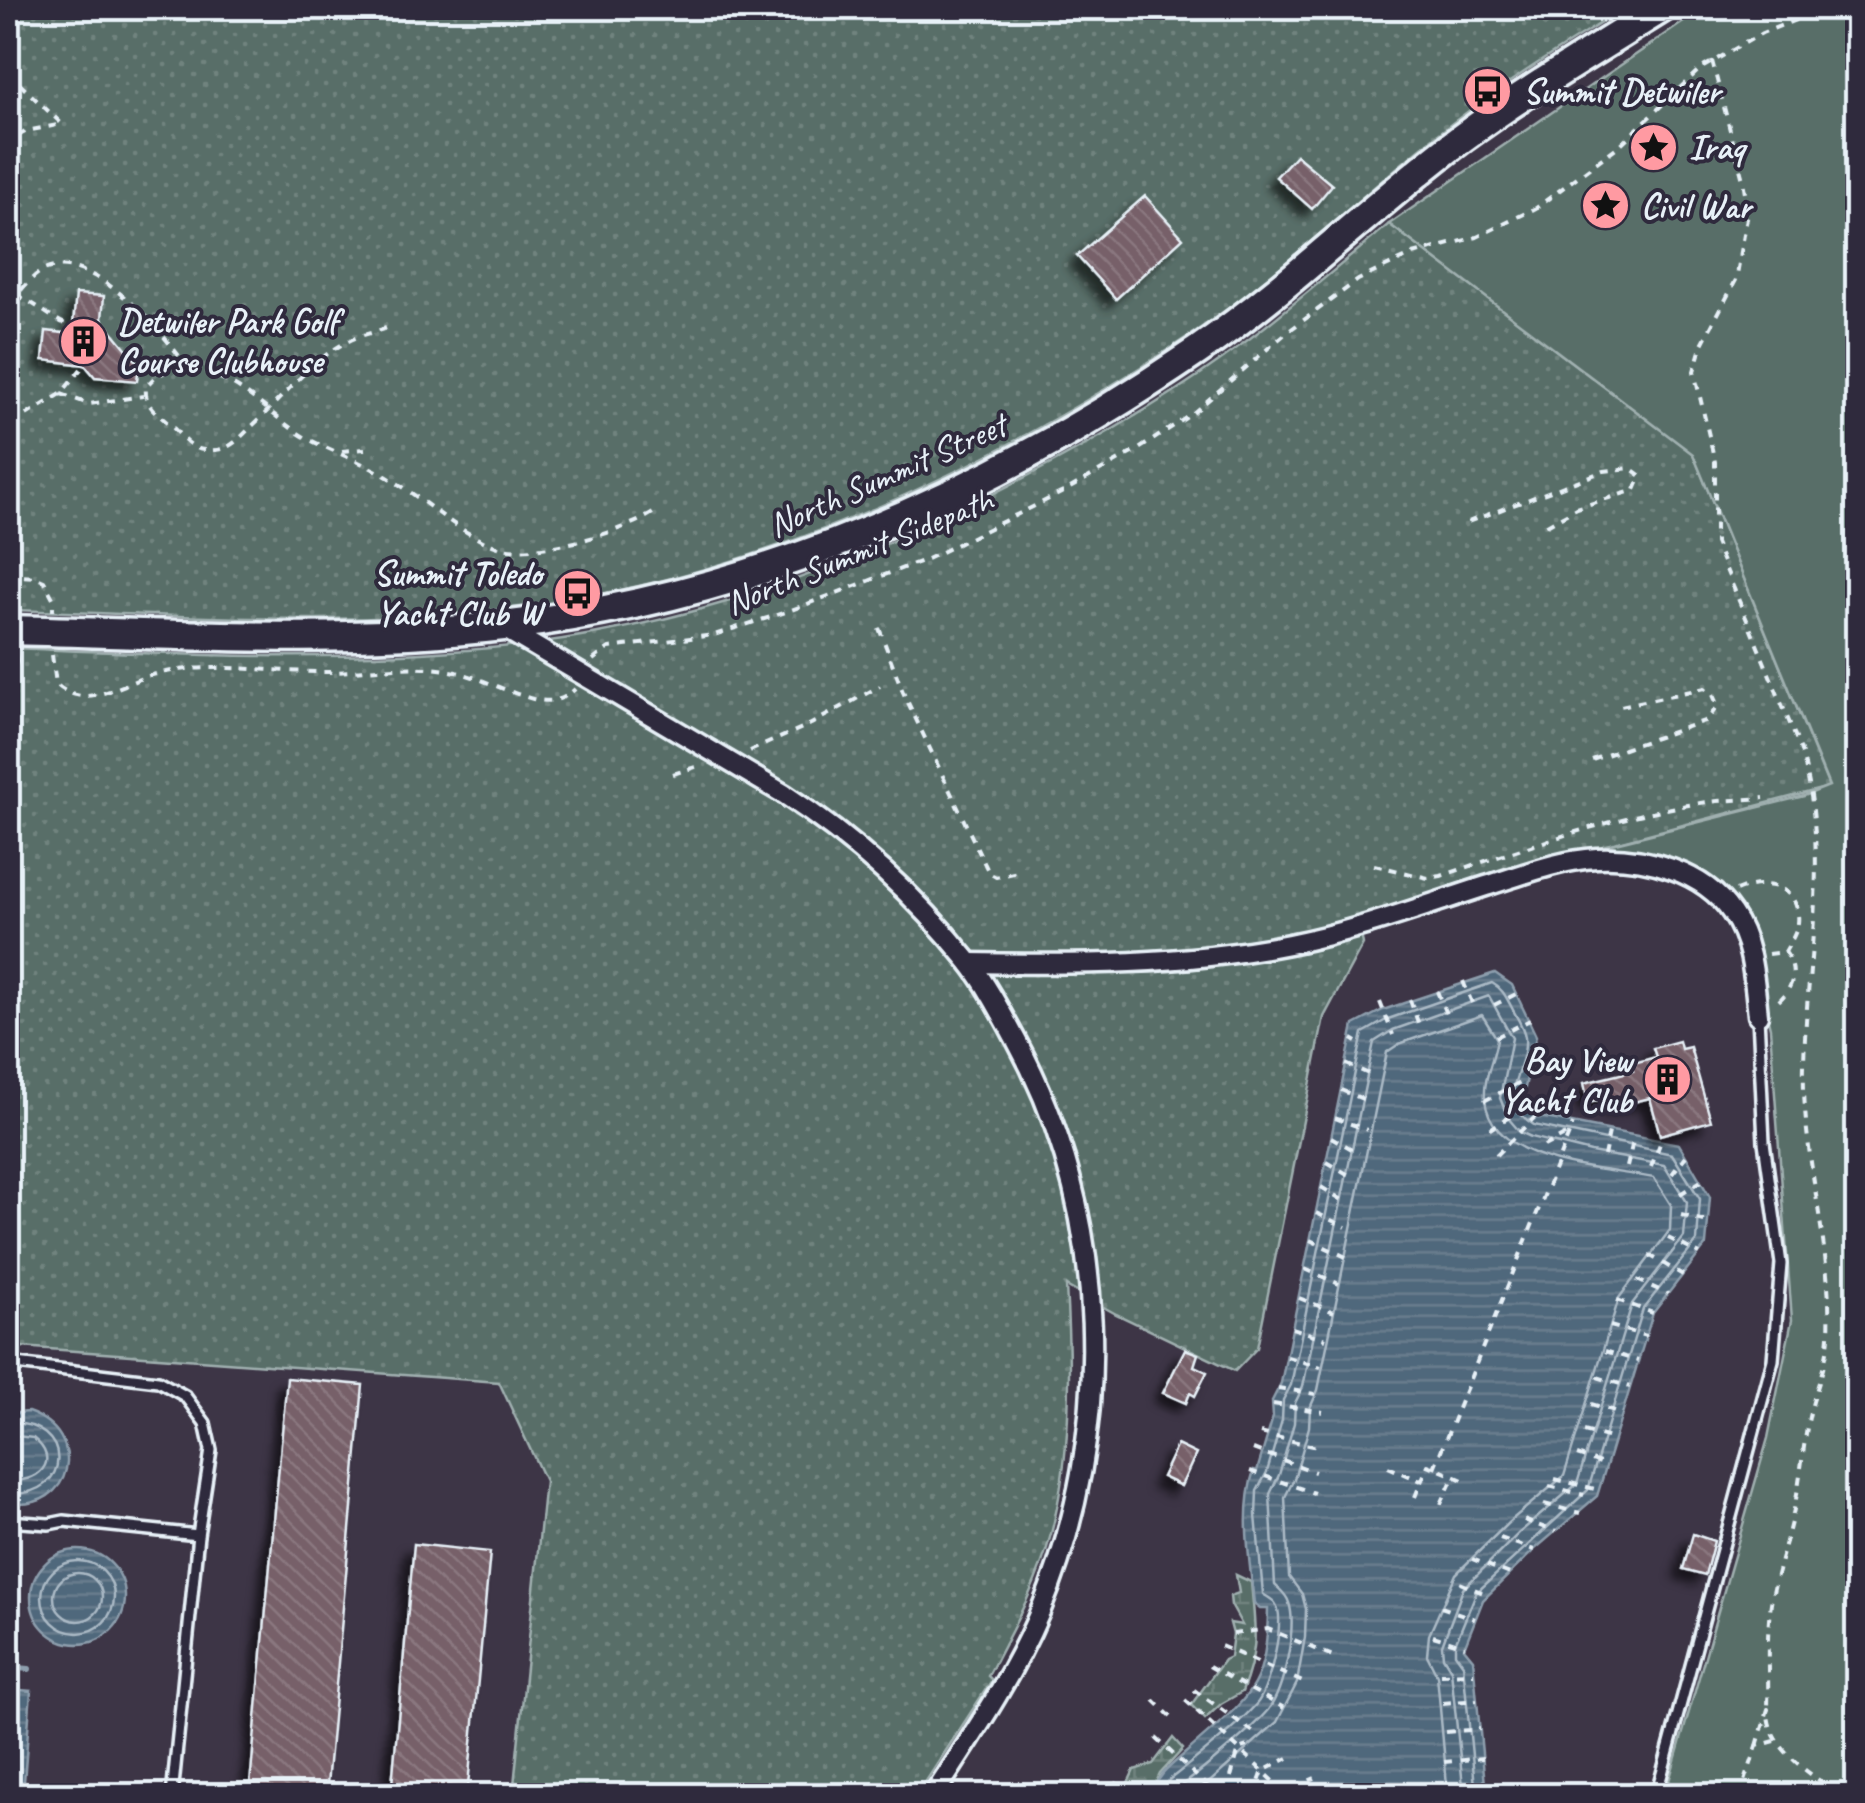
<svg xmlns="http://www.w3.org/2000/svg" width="1865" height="1803" viewBox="0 0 1865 1803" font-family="Caveat,sans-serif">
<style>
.grass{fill:url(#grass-dots);stroke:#a0b0b0;stroke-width:2.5}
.wetland{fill:url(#wetland-marsh);stroke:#a0b0b0;stroke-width:2.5}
.green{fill:#586e68;stroke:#a0b0b0;stroke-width:2.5}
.water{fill:url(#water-rules);stroke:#8d9ead;stroke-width:2.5}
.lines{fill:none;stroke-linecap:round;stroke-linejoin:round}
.shore{stroke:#abbac6;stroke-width:2.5}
.stream{stroke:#8d9ead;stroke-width:6}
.building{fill:url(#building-back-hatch);stroke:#e8f1f8;stroke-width:2.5;filter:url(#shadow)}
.lane-casing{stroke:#e8f1f8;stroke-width:16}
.street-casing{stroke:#e8f1f8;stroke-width:25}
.secondary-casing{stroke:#e8f1f8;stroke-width:35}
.path{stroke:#e8f1f8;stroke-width:4;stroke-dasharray:8 8;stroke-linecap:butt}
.lane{stroke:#2f2a3d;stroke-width:9}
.street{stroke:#2f2a3d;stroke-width:18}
.secondary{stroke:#2f2a3d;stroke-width:28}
.labels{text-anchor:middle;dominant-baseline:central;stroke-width:8;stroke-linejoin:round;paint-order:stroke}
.poi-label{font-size:35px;font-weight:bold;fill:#e8f1f8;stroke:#2f2a3d;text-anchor:start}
.street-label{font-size:35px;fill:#e8f1f8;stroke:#2f2a3d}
</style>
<defs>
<pattern id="grass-dots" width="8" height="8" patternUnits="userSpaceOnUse" patternTransform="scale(2.5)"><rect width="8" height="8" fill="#586e68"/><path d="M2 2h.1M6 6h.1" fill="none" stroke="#70837e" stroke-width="1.8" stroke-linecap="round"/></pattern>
<pattern id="wetland-marsh" width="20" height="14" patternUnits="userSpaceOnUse" patternTransform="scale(2.5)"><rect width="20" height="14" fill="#586e68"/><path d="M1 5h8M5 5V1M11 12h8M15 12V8" fill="none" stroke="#70837e"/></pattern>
<pattern id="water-rules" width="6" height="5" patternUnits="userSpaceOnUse" patternTransform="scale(2.5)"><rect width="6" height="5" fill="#50677b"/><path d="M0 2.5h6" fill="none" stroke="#697d8e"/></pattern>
<pattern id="building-back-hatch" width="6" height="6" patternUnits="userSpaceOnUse" patternTransform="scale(2.5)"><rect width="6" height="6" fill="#776069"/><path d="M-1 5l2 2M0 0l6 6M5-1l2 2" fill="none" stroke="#8a777f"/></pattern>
<filter id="shadow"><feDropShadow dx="-9" dy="9" stdDeviation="5" flood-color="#0009"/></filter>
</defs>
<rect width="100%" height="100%" fill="#3d3546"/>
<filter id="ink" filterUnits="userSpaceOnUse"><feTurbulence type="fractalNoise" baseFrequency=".01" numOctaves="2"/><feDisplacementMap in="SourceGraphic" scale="20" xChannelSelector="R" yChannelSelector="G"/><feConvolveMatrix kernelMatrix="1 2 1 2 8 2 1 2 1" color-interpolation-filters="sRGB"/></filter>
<g filter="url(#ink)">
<g class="grass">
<path d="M8,8H1625C1559,49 1493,90 1432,139C1355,200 1284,271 1202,327C1007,459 789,566 555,602C375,631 189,615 8,610Z"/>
<path d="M1389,224L1693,454L1829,787L1549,860L1358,920L1363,944L1324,1017L1257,1348L1235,1371L1116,1314L1066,1286C1071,1370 1072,1452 1051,1534C1038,1584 1012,1630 988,1676L992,1680L917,1795H513L545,1481L499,1382L8,1346V648C167,654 330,663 490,648C678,631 852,568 1018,481C1098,440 1177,394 1249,339C1297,302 1343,263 1389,224Z"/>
</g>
<g class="wetland">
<path d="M1236,1575L1251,1582C1255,1630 1260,1645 1242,1692L1221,1704L1205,1719L1191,1705L1224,1660L1230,1657L1233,1634L1230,1623L1242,1625L1231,1605L1230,1596L1239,1593Z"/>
<path d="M1173,1738L1183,1749L1160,1774L1150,1795L1122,1796L1134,1770L1153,1764Z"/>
</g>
<path class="green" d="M1704,8H1857V1795H1665L1768,1438L1792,1320L1770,1028L1743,918L1722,884L1677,863L1607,845L1804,796L1829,786L1693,454L1389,224Z"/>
<g class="water">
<path d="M1495,973L1512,985L1536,1036L1523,1097L1536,1116L1679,1144L1710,1197L1706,1245L1653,1313L1597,1496L1534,1550L1483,1600L1464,1648L1473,1659L1486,1795H1150C1161,1771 1170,1767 1190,1749C1247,1698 1267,1691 1268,1609H1260L1254,1604C1250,1560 1240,1513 1254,1470L1257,1471L1273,1417L1272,1401L1281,1383L1354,1025L1383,1010Z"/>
<path d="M28,1412C91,1434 73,1513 8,1503V1414Z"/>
<circle cx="78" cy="1597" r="47"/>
<path d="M8,1689L31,1691L23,1795H8Z"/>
</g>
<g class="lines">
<g class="shore">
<path d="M8,1423C74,1421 74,1497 8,1494"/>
<path d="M8,1435L33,1438C63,1462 37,1483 8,1481"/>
<circle cx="78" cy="1597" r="36"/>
<circle cx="78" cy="1597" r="24"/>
<path d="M8,1699L17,1700L20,1705L13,1796"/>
<path d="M1161,1796L1169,1780C1192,1762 1241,1723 1258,1702C1269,1687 1287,1618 1275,1603C1272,1599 1267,1597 1263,1594L1256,1515L1257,1491L1267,1472L1282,1420L1283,1400L1291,1385L1363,1033L1388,1019L1492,983C1503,989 1506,997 1512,1008C1516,1016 1524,1028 1525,1037C1528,1073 1491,1097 1534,1125L1672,1154L1700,1199L1697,1241L1643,1309L1588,1490L1476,1593L1455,1644V1653L1463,1664L1476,1796"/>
<path d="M1175,1796L1179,1788C1203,1770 1249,1732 1268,1710C1284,1690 1297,1627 1289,1603C1287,1595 1280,1590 1275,1585L1270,1494L1279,1475L1294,1423L1295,1403L1303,1387L1374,1042L1393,1030L1489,996L1512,1038L1500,1098L1508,1118L1520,1132L1531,1137L1591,1152L1664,1165L1687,1202L1684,1237L1632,1304L1577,1484L1519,1533L1463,1589L1442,1645L1443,1657L1451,1670L1464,1796"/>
<path d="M1194,1796L1277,1722L1297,1683L1305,1637L1306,1609L1302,1594L1289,1577L1285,1497L1294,1479L1309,1427L1310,1408L1318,1390L1387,1052L1399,1044L1482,1015L1497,1039C1494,1059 1483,1079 1485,1099C1491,1166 1604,1168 1654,1178L1671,1205L1670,1230L1619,1298L1564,1476L1509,1522L1456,1574L1429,1635L1427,1655L1437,1675L1448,1796"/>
</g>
<path class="stream" d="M8,1667L29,1669"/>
</g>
<g class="building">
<path d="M1296,155L1332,185L1312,209L1276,177Z"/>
<path d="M1145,196L1183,238L1116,299L1077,256Z"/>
<path d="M76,294L104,296L102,319L139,364L137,381L95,377L85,365L43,360L46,331L72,334Z"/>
<path d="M1679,1041L1681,1049L1690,1047L1711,1121L1660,1135L1650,1098L1613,1107L1610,1098L1588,1103L1584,1083L1633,1071L1630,1064L1656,1057L1653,1048Z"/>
<path d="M1185,1349L1198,1354L1194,1366L1207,1372L1195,1396L1190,1393L1186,1403L1163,1393Z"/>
<path d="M287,1378L363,1385L326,1796H249Z"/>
<path d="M1177,1445L1196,1454L1181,1486L1162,1477Z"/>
<path d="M1693,1534L1714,1541L1705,1575L1683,1569Z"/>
<path d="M414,1544L490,1552L467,1796H391Z"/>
</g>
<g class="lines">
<defs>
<g id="lane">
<path d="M8,640L11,661L8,668"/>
<path d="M8,1363L158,1381L185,1396L205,1423L211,1450L198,1535L172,1796"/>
<path d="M8,1521L49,1524L64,1521L198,1535"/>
<path d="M1656,1796L1773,1360L1781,1264L1764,1142L1758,1016"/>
</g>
<g id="street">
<path d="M502,627L784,794C853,839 917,897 969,962C987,985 1002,1014 1016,1040C1110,1214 1116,1430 1040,1612C1012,1678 972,1736 933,1796"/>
<path d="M970,963C1077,965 1183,965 1289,944C1356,931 1421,907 1486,886C1522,875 1559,860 1597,858C1645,856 1704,871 1732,913C1753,943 1754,980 1758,1015"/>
</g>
<path id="secondary" d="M8,630C172,634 339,645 503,626C755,597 989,493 1197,351C1291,287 1371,206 1462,138C1526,91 1595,50 1662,8"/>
</defs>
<use href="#lane" class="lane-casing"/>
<use href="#street" class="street-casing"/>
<use href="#secondary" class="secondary-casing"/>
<g class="path">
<path d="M1712,61L1743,180L1748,212L1736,280L1702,344L1694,371L1715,462V543L1800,748C1832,850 1806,960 1804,1065C1801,1156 1833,1245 1829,1336C1827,1365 1815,1390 1809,1417C1802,1452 1800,1487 1791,1522C1784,1552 1774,1580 1770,1610C1766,1643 1769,1676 1768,1709"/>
<path d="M8,73L62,124L27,131L8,141"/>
<path d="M8,294L16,296C24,287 33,275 44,270C91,249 161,329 184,363"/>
<path d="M16,296C36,302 51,320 73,327"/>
<path d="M386,328C372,333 356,336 343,344C307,364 281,400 251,427C244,434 236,443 227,447C221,450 211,451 204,450C188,448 180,433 168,423C155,411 144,406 146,386L155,377L184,363C206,371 227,380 246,393C268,408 285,426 308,439C338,454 369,464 397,483C426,502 468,540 502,548C538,556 626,532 656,511"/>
<path d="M61,394L89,404L143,396"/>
<path d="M13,423L61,394L85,364"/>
<path d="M342,451L365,449"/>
<path d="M1468,522L1604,471L1630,468L1641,476L1635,490L1577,508L1545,526"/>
<path d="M8,575L34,577L44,581L53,598V611"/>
<path d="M879,628L903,692L989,873L996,877L1022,871"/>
<path d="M52,655L56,684C86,713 123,681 156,674C212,661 273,673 331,672C369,671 409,664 446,670C477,675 503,691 533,699C550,703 563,701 575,689"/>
<path d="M593,660L609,648L714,635L786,612L927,559L1063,492L1139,449L1193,413L1286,333L1358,280L1413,254L1477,237L1536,208L1621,144L1700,69L1762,33L1827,8"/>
<path d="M750,751L811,724L880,686"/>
<path d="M1592,760L1707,720L1718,706L1713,695L1705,688L1616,707"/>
<path d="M673,774L702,765"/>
<path d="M1374,865L1428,878L1441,876C1525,848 1607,818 1694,804C1717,800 1741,800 1764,798"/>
<path d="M1736,891C1759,880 1795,882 1798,915C1800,928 1791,941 1785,952"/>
<path d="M1768,954L1785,952C1800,972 1792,991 1774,1005"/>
<path d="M1463,981L1472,1003"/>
<path d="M1437,991L1447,1017"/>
<path d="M1410,1000L1419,1025"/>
<path d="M1380,1002L1393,1035"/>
<path d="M1494,1005L1516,994"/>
<path d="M1496,1037L1530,1020"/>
<path d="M1352,1039L1357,1042"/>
<path d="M1346,1064L1371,1075"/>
<path d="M1341,1090L1370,1102"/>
<path d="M1484,1101L1526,1079"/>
<path d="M1335,1118L1367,1130"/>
<path d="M1490,1129L1527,1106"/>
<path d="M1331,1137L1359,1153"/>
<path d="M1544,1146L1570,1132"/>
<path d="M1496,1155L1536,1116"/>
<path d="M1604,1156L1609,1132"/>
<path d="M1327,1162L1349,1175"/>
<path d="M1627,1167L1634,1137"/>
<path d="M1651,1167L1661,1141"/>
<path d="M1672,1174L1686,1156"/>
<path d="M1321,1187L1344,1201"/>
<path d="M1680,1194L1701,1181"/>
<path d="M1316,1213L1346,1227"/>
<path d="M1681,1215L1708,1222"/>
<path d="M1668,1238L1700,1254"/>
<path d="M1310,1240L1346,1257"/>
<path d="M1649,1255L1683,1275"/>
<path d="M1305,1269L1339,1284"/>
<path d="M1637,1280L1668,1294"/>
<path d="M1299,1298L1334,1312"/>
<path d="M1617,1300L1653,1313"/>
<path d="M1610,1326L1646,1336"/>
<path d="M1292,1328L1326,1339"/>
<path d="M1605,1351L1638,1361"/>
<path d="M1287,1357L1321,1367"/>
<path d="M1597,1377L1630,1387"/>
<path d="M1278,1388L1315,1394"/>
<path d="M1273,1404L1323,1412"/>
<path d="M1591,1404L1622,1413"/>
<path d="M1584,1431L1614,1439"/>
<path d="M1260,1433L1321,1448"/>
<path d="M1253,1449L1315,1472"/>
<path d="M1577,1455L1606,1465"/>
<path d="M1388,1467L1421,1481"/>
<path d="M1434,1468L1573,1124"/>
<path d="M1250,1471L1314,1493"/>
<path d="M1555,1479L1599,1490"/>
<path d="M1549,1486L1584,1495"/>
<path d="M1415,1497L1428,1465L1465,1481"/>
<path d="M1441,1504L1454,1476"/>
<path d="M1544,1504L1580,1513"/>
<path d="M1524,1520L1556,1532"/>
<path d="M1500,1538L1534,1550"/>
<path d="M1472,1559L1510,1574"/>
<path d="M1460,1583L1488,1595"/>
<path d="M1441,1607L1475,1619"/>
<path d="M1233,1634L1268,1629L1335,1657"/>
<path d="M1433,1636L1465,1646"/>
<path d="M1221,1646L1305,1683"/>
<path d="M1209,1666L1284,1708"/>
<path d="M1440,1674L1474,1673"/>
<path d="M1194,1690L1255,1733"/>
<path d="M1154,1700L1172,1718"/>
<path d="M1185,1700L1290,1796"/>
<path d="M1443,1703L1477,1700"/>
<path d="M1446,1732L1480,1729"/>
<path d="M1156,1738L1207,1786"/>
<path d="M1757,1746L1768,1709C1766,1748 1813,1776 1842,1796"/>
<path d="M1444,1762L1483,1758"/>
<path d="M1231,1777L1239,1749L1247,1746"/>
<path d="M1115,1783L1142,1796"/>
<path d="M1447,1793L1486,1789"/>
<path d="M1254,1796L1263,1771L1288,1758"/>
<path d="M1284,1796L1285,1791L1315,1778"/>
<path d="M1340,1796V1792"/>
<path d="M1740,1796L1757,1746L1775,1741"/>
</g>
<use href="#lane" class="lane"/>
<use href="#street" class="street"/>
<use href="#secondary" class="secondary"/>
</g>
</g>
<defs>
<symbol id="bus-disc" viewBox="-11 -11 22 22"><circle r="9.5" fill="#ff9aa2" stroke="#2f2a3d"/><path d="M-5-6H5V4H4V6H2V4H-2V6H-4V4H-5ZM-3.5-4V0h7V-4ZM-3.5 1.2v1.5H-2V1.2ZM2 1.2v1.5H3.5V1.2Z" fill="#111"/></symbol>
<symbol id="sight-disc" viewBox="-11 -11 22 22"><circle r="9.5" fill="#ff9aa2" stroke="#2f2a3d"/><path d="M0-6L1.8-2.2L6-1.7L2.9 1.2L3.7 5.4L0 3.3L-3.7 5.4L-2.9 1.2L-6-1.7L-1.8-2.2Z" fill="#111"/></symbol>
<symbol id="building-disc" viewBox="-11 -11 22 22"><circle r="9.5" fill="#ff9aa2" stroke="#2f2a3d"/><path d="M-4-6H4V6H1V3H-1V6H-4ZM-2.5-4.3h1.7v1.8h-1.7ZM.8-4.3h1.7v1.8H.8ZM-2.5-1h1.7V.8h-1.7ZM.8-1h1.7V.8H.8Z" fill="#111"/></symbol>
</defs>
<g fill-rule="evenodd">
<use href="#bus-disc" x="1460" y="64" width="55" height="55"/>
<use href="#sight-disc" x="1626" y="120" width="55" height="55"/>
<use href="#sight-disc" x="1578" y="178" width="55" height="55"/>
<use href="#building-disc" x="56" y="314" width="55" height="55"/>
<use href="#bus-disc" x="550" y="566" width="55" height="55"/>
<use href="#building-disc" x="1640" y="1052" width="55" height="55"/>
</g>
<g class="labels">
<g class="poi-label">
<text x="1523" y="91">Summit Detwiler</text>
<text x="1689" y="147">Iraq</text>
<text x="1641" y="206">Civil War</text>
<text x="118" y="321">Detwiler Park Golf<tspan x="118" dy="40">Course Clubhouse</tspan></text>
<text x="542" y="573" text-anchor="end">Summit Toledo<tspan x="542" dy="40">Yacht Club W</tspan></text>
<text x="1632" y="1060" text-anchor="end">Bay View<tspan x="1632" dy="40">Yacht Club</tspan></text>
</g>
<g class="street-label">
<text transform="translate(887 475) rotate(-24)">North Summit Street</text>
<text transform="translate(859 551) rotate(-22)">North Summit Sidepath</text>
</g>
</g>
<rect width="1865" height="1803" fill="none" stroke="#2f2a3d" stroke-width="40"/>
<rect x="20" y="20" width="1825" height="1763" fill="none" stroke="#e8f1f8" stroke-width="4" filter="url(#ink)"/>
</svg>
